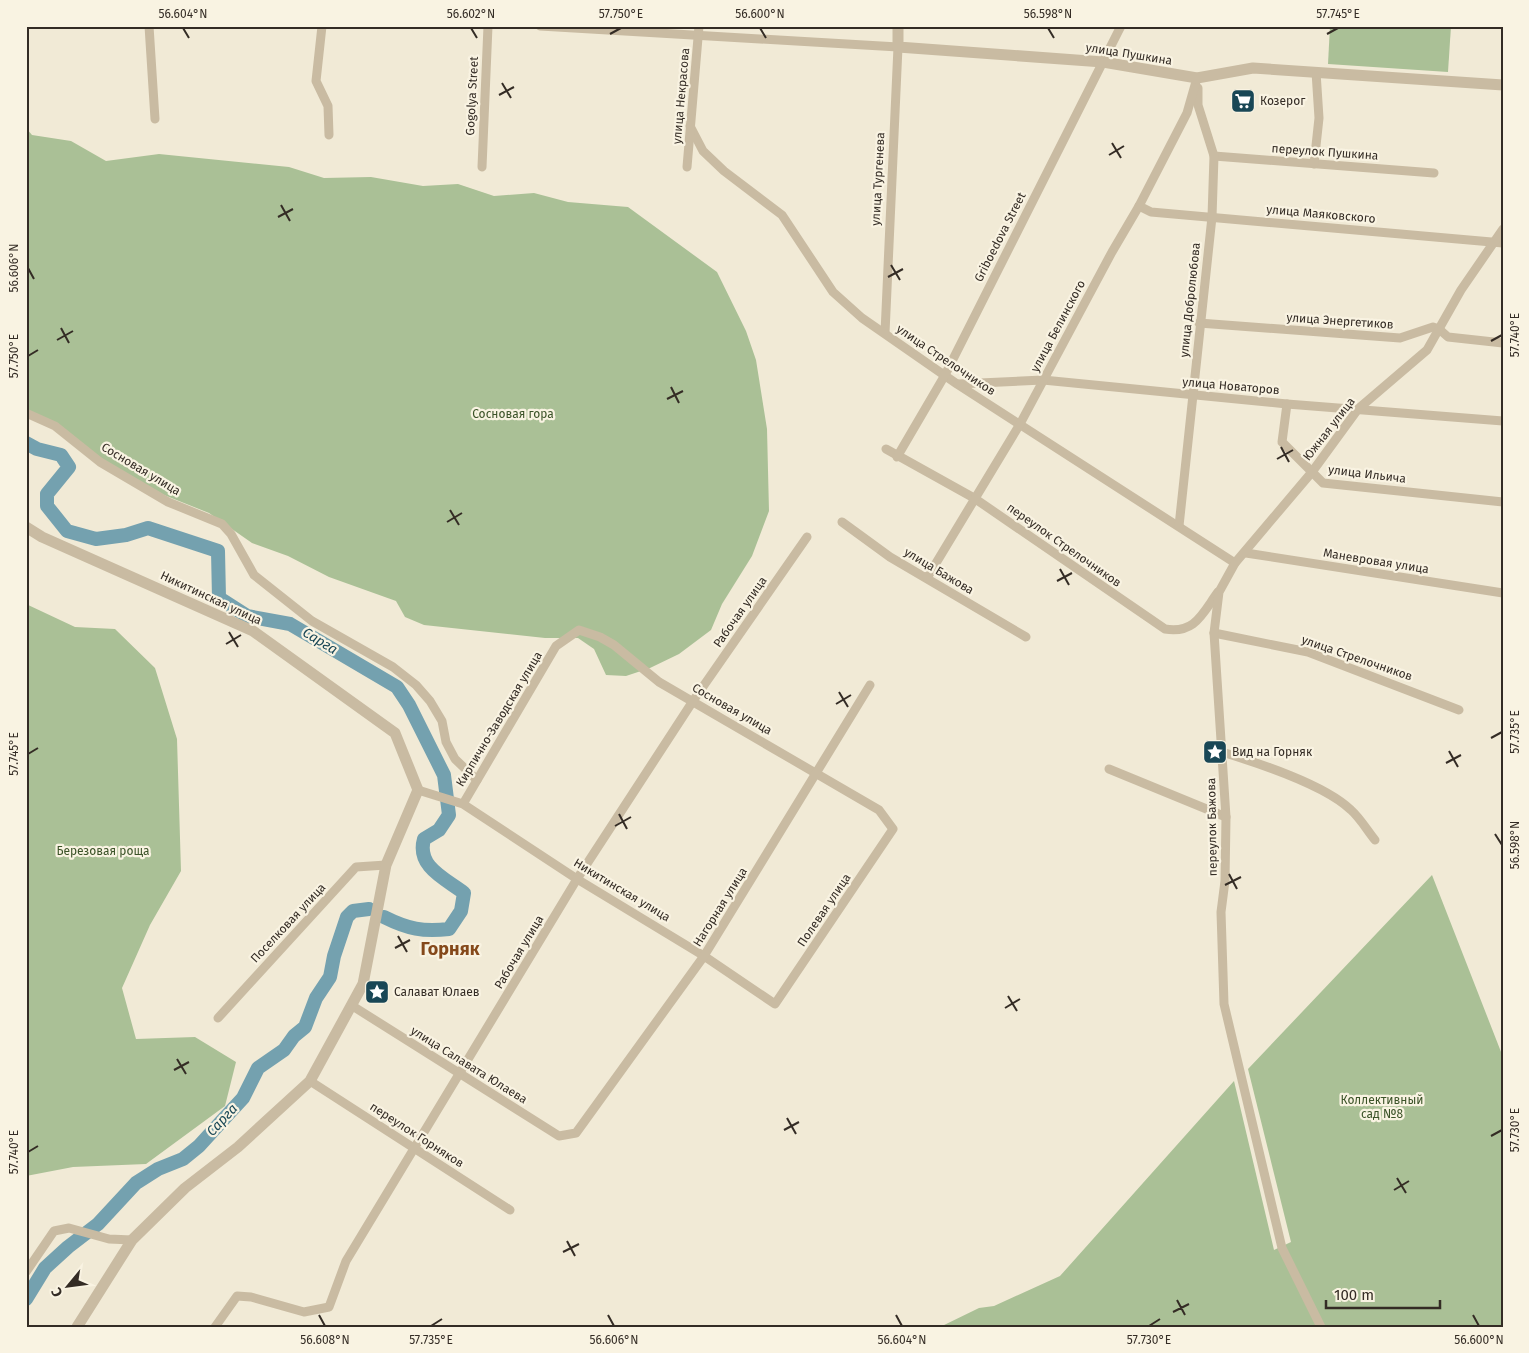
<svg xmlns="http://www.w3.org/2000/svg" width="1529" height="1353" viewBox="0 0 1529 1353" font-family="'Fira Sans',sans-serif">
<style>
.green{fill:#aac096}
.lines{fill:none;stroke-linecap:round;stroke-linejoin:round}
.river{stroke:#74a1af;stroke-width:14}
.minor{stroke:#c9bba2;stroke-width:9}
.tertiary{stroke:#c9bba2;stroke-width:11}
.ticks{fill:none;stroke:#342c25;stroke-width:2}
.labels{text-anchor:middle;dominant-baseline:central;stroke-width:4.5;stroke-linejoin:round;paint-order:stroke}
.street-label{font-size:12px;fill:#342c25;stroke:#f9f3e2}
.poi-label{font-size:12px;fill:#342c25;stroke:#f9f3e2;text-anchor:start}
.park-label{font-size:12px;fill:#3b5328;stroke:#f9f3e2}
.water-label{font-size:14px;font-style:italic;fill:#194756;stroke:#f9f3e2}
.district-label{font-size:18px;font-weight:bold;fill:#85491b;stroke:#f9f3e2}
.neatline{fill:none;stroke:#342c25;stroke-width:2}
.ticks-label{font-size:12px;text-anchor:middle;fill:#342c25}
</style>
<rect width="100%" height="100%" fill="#f1ead6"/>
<g class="green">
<path d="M1330,26H1451L1448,72L1328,64Z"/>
<path d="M26,128L32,135L71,141L106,161L159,154L289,167L324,178L371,177L423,186L458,184L494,196L534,193L568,202L628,207L717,272L746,331L756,360L767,429L769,511L752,556L722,604L711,630L679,654L650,668L626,676L606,675L594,649L578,638H545L424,625L405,617L396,601L329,577L288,556L252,543L209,513L164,495L102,460L26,409Z"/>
<path d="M26,604L75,627L115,629L155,668L177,739L181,871L150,925L122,988L136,1039L195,1037L236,1062L225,1106L146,1164L73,1167L26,1176Z"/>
<path d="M1432,875L1503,1057V1327H940L979,1308L994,1306L1060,1276L1234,1081L1274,1250L1291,1242L1248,1069Z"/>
</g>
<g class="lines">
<g class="river">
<path d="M26,443L37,449L61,455L69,467L47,494V506L67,531L96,539L126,535L148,528L218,551L219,598L247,616L290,624L397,687L409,705L444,775L449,815L439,830L424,839C416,867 446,879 464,893L461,911L449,929C423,932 408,929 384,917"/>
<path d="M26,1299L45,1268L68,1247L98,1224L136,1183L158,1169L183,1159L199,1146L220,1123L243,1098L258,1068L284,1050L294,1036L305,1027L316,998L330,977L334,956L347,917L353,911L369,909"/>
</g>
<g class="minor">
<path d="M149,26L155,119"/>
<path d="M322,26L316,81L328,106L329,135"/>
<path d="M540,26L898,47L885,333"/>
<path d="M690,126L703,151L724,171L782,215L833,292L862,318L957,384L1235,563"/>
<path d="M1214,156L1434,173"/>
<path d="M1314,164L1319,118L1316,72"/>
<path d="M482,167L488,26"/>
<path d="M687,167L699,26"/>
<path d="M1139,206L1151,212L1503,243"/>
<path d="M1199,323L1400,338L1433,327L1439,329L1448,337L1503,343"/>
<path d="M958,384L1043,380L1287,404L1503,421"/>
<path d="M1287,404L1282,442L1323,483L1503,502"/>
<path d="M26,413L55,426L100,462L168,502L222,524L231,534L254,575L312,621L393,667L416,685L430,701L442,721L446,742L455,759L477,780"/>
<path d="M886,449L974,498L1165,629C1195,634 1202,614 1218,592"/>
<path d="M897,457L945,375L1121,26"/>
<path d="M842,522L890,557L1026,637"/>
<path d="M1179,526L1212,217L1214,156L1198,105V88"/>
<path d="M1246,553L1503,593"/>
<path d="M927,578L1020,424L1112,252L1139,206L1187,113L1197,78"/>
<path d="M1214,633L1308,652L1459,710"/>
<path d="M1222,752C1258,763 1324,784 1351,810C1360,818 1367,830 1375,840"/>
<path d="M1109,769L1226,817"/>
<path d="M418,790L463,804L577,879L704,956L775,1004L893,829L879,810L659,682L614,645L600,637L579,630L556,646L463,804"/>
<path d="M351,1005L559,1136L576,1133L704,956L870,685"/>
<path d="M218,1018L356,867L386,865"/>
<path d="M310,1081L510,1210"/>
<path d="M26,1272L54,1231L69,1228L109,1239L132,1240"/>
<path d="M215,1327L237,1296L251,1297L304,1312L329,1307L346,1261L577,879L693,701L807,537"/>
<path d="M1321,1327L1282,1248L1224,1004L1221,912L1225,881L1226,817L1214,633L1219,592L1235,563L1312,472L1358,409L1427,350L1461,290L1503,229"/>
</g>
<g class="tertiary">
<path d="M898,26V47L1103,62L1197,78L1253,68L1503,85"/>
<path d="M26,527L42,537L253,631L395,733L418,790L386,865L363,984L310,1081L238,1147L185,1188L132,1240L77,1327"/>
</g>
</g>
<path class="ticks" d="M183,28L189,38M471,28L477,38M760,28L766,38M1048,28L1054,38M610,34L621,28M1327,34L1338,28M502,83L511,98M499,95L514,87M1112,143L1121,158M1109,155L1124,146M281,205L290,221M278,217L293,209M891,265L900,280M28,268L34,279M888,277L903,269M61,328L69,343M57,340L73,331M1491,341L1502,335M28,356L38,350M671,387L679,403M667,399L683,391M1281,447L1289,462M1277,459L1293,450M450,510L459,525M447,522L462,513M1060,569L1069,585M1057,581L1072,573M229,632L238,647M226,644L241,635M839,692L848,707M836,704L851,695M1491,738L1502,732M1449,751L1458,767M28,754L38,748M1446,763L1461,755M619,814L627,829M615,826L631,817M1495,834L1502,845M1229,874L1237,889M1225,885L1241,877M398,936L407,952M395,948L410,940M1008,996L1017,1011M1005,1008L1020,999M177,1059L186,1074M174,1070L189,1062M787,1118L796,1134M784,1130L799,1122M1491,1136L1502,1130M28,1152L38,1146M1397,1178L1406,1193M1394,1190L1409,1181M567,1241L575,1256M563,1252L579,1244M1177,1300L1185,1315M1173,1312L1189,1304M319,1315L325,1326M608,1315L614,1326M896,1315L902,1326M1473,1315L1479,1326M431,1326L442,1319M1149,1326L1160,1319"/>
<defs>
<symbol id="supermarket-square" viewBox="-11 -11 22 22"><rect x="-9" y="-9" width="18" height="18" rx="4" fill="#194756" stroke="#f9f3e2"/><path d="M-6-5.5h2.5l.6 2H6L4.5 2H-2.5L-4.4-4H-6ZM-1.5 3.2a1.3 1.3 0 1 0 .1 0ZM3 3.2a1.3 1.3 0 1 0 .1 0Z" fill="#fff"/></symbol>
<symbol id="sight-square" viewBox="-11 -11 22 22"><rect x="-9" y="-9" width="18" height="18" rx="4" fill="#194756" stroke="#f9f3e2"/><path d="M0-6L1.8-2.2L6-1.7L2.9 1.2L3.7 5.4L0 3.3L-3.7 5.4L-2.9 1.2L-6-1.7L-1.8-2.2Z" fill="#fff"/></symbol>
</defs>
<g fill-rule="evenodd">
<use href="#supermarket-square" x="1229" y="87" width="28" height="28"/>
<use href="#sight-square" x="1201" y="738" width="28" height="28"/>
<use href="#sight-square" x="363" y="978" width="28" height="28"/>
</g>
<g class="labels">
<g class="street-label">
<text transform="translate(1129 54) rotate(9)">улица Пушкина</text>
<text transform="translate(472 96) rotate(-87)">Gogolya Street</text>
<text transform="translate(681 96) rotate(-85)">улица Некрасова</text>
<text transform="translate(1325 152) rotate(4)">переулок Пушкина</text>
<text transform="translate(878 179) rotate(-87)">улица Тургенева</text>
<text transform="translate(1321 214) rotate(5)">улица Маяковского</text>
<text transform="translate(1000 237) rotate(-63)">Griboedova Street</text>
<text transform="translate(1190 300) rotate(-84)">улица Добролюбова</text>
<text transform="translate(1340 321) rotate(4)">улица Энергетиков</text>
<text transform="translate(1058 326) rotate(-62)">улица Белинского</text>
<text transform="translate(946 360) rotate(34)">улица Стрелочников</text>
<text transform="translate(1231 386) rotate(5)">улица Новаторов</text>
<text transform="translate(1329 429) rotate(-52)">Южная улица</text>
<text transform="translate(141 469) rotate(31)">Сосновая улица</text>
<text transform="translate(1367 474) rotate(7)">улица Ильича</text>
<text transform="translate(1064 545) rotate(35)">переулок Стрелочников</text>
<text transform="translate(1376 561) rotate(9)">Маневровая улица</text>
<text transform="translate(939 571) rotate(31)">улица Бажова</text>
<text transform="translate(211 598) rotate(25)">Никитинская улица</text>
<text transform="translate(740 612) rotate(-55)">Рабочая улица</text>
<text transform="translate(1357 658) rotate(19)">улица Стрелочников</text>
<text transform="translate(732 709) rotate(30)">Сосновая улица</text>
<text transform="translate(499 719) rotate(-59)">Кирпично-Заводская улица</text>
<text transform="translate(1212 827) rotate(-91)">переулок Бажова</text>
<text transform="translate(622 890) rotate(31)">Никитинская улица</text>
<text transform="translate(720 907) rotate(-58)">Нагорная улица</text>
<text transform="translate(824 910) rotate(-56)">Полевая улица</text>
<text transform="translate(288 923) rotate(-47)">Поселковая улица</text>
<text transform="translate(519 952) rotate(-59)">Рабочая улица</text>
<text transform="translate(469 1065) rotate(32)">улица Салавата Юлаева</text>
<text transform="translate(417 1135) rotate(33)">переулок Горняков</text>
</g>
<g class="poi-label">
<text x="1260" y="101">Козерог</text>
<text x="1232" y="752">Вид на Горняк</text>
<text x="394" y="992">Салават Юлаев</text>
</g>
<g class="park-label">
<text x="513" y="414">Сосновая гора</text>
<text x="103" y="851">Березовая роща</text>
<text x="1382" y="1100">Коллективный<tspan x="1382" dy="14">сад №8</tspan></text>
</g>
<g class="water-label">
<text transform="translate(320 641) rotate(31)">Сарга</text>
<text transform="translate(222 1120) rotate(-47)">Сарга</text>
</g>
<g class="district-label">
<text x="450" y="949">Горняк</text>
</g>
</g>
<rect width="1529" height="1353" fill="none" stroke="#f9f3e2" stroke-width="55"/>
<g transform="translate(68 1286) rotate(241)" stroke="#f9f3e2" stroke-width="4" paint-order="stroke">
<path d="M0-4L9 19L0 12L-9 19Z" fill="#342c25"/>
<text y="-8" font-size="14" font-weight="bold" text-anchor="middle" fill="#342c25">С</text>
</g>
<path d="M1326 1300v8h114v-8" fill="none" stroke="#342c25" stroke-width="2.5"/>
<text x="1334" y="1300" font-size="15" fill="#342c25" stroke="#f9f3e2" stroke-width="4" paint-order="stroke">100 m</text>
<rect x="28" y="28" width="1474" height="1298" class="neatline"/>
<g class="ticks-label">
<text x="183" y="18">56.604°N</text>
<text x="471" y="18">56.602°N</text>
<text x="621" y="18">57.750°E</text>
<text x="760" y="18">56.600°N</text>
<text x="1048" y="18">56.598°N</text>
<text x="1338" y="18">57.745°E</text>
<text transform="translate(14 268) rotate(-90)" y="4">56.606°N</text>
<text transform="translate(1515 335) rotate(-90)" y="4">57.740°E</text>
<text transform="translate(14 356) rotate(-90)" y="4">57.750°E</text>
<text transform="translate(1515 732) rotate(-90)" y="4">57.735°E</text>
<text transform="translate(14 754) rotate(-90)" y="4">57.745°E</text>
<text transform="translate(1515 845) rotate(-90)" y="4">56.598°N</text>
<text transform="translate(1515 1130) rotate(-90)" y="4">57.730°E</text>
<text transform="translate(14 1152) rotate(-90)" y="4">57.740°E</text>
<text x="325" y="1344">56.608°N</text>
<text x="431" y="1344">57.735°E</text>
<text x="614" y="1344">56.606°N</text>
<text x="902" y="1344">56.604°N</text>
<text x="1149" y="1344">57.730°E</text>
<text x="1479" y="1344">56.600°N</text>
</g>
</svg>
